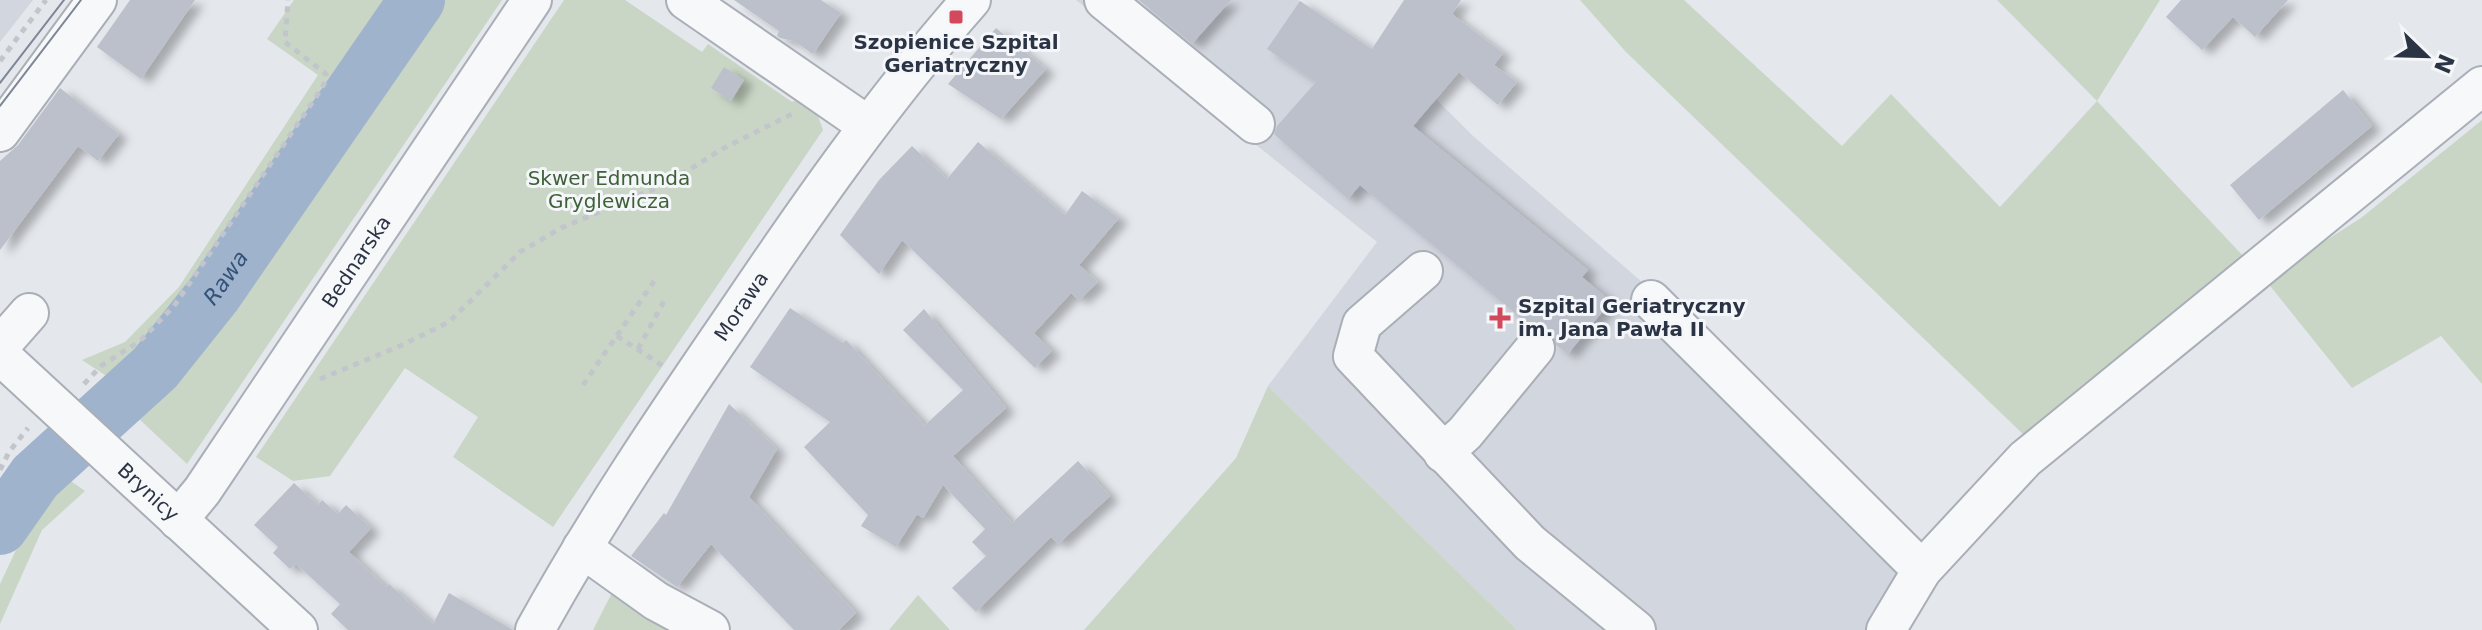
<svg xmlns="http://www.w3.org/2000/svg" width="2482" height="630" viewBox="0 0 2482 630" font-family="'DejaVu Sans',sans-serif">
<style>
.built{fill:#d2d6de}
.green{fill:#c9d6c5}
.lines{fill:none;stroke-linecap:round;stroke-linejoin:round}
.river{stroke:#9fb4cc;stroke-width:56}
.building{fill:#bbc0ca;filter:url(#shadow)}
.minor-casing{stroke:#a9aeb7;stroke-width:42}
.path{stroke:#c2c5cb;stroke-width:5;stroke-dasharray:6 6;stroke-linecap:butt}
.minor{stroke:#f7f8fa;stroke-width:38}
.tram{stroke:#7d8696;stroke-width:2}
.poi-dot{fill:#d1495b;stroke:#f4f6f9;stroke-width:3}
.labels{text-anchor:middle;dominant-baseline:central;stroke-width:6;stroke-linejoin:round;paint-order:stroke}
.poi-label{font-size:20px;font-weight:bold;fill:#2b3445;stroke:#f4f6f9}
.park-label{font-size:20px;fill:#3f6138;stroke:#f4f6f9}
.street-label{font-size:20px;fill:#2b3445;stroke:#f4f6f9}
.water-label{font-size:22px;font-style:italic;fill:#34527a;stroke:#f4f6f9}
</style>
<defs>
<filter id="shadow"><feDropShadow dx="9" dy="5" stdDeviation="4" flood-color="#0004"/></filter>
</defs>
<rect width="100%" height="100%" fill="#e4e7ec"/>
<g class="built">
<path d="M0,0H33L0,42Z"/>
<path d="M1076,0H1298L1424,87L1473,136L1664,301L1918,553L1872,630H1517L1268,386L1377,242Z"/>
</g>
<g class="green">
<path d="M294,0H396L195,291L159,336L108,377L82,360L125,342L179,287L318,75L267,39Z"/>
<path d="M443,0H502L187,464L136,416L188,368L277,242Z"/>
<path d="M564,0H625L702,52L708,44L792,102L797,100L818,116L823,130L553,527L453,457L478,417L405,368L330,476L293,481L256,457Z"/>
<path d="M1580,0H1684L1842,146L1891,94L2000,207L2097,101L1997,0H2160L2097,101L2246,259L2026,437L1626,52Z"/>
<path d="M2482,120V384L2441,336L2352,388L2267,282L2289,264L2361,218Z"/>
<path d="M1268,386L1517,630H1084L1236,458Z"/>
<path d="M68,479L85,491L42,530L0,624V584L26,529Z"/>
<path d="M614,589L657,617L668,630H593Z"/>
<path d="M918,595L950,630H889Z"/>
</g>
<g class="lines">
<path class="river" id="s1" d="M0,527L35,477L155,368L214,294L417,0"/>
</g>
<g class="building">
<path d="M130,0H195L141,79L97,47Z"/>
<path d="M734,0H821L841,13L813,54L794,41L780,38L777,36L779,31Z"/>
<path d="M1139,0H1231L1192,44Z"/>
<path d="M1404,0H1461L1452,14L1503,53L1494,65L1517,82L1498,105L1459,72L1413,126L1588,270L1582,277L1611,301L1568,354L1556,345L1548,331L1532,327L1360,185L1348,199L1274,134L1277,126L1316,82L1267,49L1300,1L1372,49Z"/>
<path d="M2181,0H2288L2255,37L2233,17L2202,50L2166,17Z"/>
<path d="M996,28L1046,69L1001,119L948,84Z"/>
<path d="M724,67L744,80L731,101L711,88Z"/>
<path d="M60,88L119,134L98,161L78,146L0,250V161L18,145Z"/>
<path d="M2343,90L2372,126L2259,220L2230,185Z"/>
<path d="M978,142L1065,215L1082,191L1119,218L1079,265L1098,282L1079,300L1071,293L1034,333L1052,351L1035,368L902,240L879,274L840,235L879,180L912,146L947,179Z"/>
<path d="M790,308L843,343L846,340L925,425L963,390L903,330L924,309L1006,408L953,456L1012,523L1078,461L1110,496L1058,544L1051,537L976,612L952,588L986,556L972,542L985,529L943,485L923,518L917,514L896,547L861,526L868,515L804,447L830,422L750,367Z"/>
<path d="M729,404L777,449L749,497L856,613L839,630H794L711,544L677,587L631,556L664,513L666,515Z"/>
<path d="M294,483L318,505L322,500L338,514L346,505L371,528L349,552L386,587L389,584L433,624L449,593L513,630H348L331,614L340,604L296,564L290,569L273,553L278,547L254,525Z"/>
</g>
<g class="lines">
<defs>
<g id="minor">
<path d="M686,0L867,125"/>
<path d="M1104,0L1255,124"/>
<path d="M0,132L97,0"/>
<path d="M1423,271L1362,324L1353,356L1530,543L1636,630"/>
<path d="M1651,300L1922,570"/>
<path d="M0,346L29,313"/>
<path id="s2" d="M0,355L298,630"/>
<path d="M1443,453L1465,433L1535,348"/>
<path id="s3" d="M178,520L202,491L532,0"/>
<path d="M582,548L656,601L710,630"/>
<path id="s4" d="M535,630C595,521 664,419 734,317C808,207 883,100 971,0"/>
<path d="M1886,630L1922,570L2025,459L2482,86"/>
</g>
</defs>
<use href="#minor" class="minor-casing"/>
<g class="path">
<path d="M0,61L46,0"/>
<path d="M617,336L663,366"/>
<path d="M638,349L664,301"/>
<path d="M320,379L400,346L449,322L520,252L561,228L666,184L724,148L792,114"/>
<path d="M84,384L101,366L140,341L174,306L322,88L326,80V74L285,42L288,0"/>
<path d="M583,385L657,277"/>
<path d="M0,470L9,452L28,428"/>
</g>
<use href="#minor" class="minor"/>
<g class="tram">
<path d="M0,83L64,0"/>
<path d="M0,106L81,0"/>
</g>
</g>
<g class="poi-dot">
<rect x="948" y="9" width="16" height="16" rx="4"/>
<path d="M1496 306h8v8h8v8h-8v8h-8v-8h-8v-8h8z"/>
</g>
<g class="labels">
<g class="poi-label">
<text x="956" y="42">Szopienice Szpital<tspan x="956" dy="23">Geriatryczny</tspan></text>
<text x="1518" y="306" text-anchor="start">Szpital Geriatryczny<tspan x="1518" dy="23">im. Jana Pawła II</tspan></text>
</g>
<g class="park-label">
<text x="609" y="178">Skwer Edmunda<tspan x="609" dy="23">Gryglewicza</tspan></text>
</g>
<g class="street-label">
<text stroke="none"><textPath href="#s3" startOffset="314">Bednarska</textPath></text>
<text stroke="none"><textPath href="#s4" startOffset="384">Morawa</textPath></text>
<text stroke="none"><textPath href="#s2" startOffset="202">Brynicy</textPath></text>
</g>
<g class="water-label">
<text stroke="none"><textPath href="#s1" startOffset="338">Rawa</textPath></text>
</g>
</g>
<g transform="translate(2426 56) rotate(113)" stroke="#f4f6f9" stroke-width="6" paint-order="stroke">
<path d="M0-6L14 30L0 20L-14 30Z" fill="#2b3445"/>
<text y="-12" font-size="22" font-weight="bold" text-anchor="middle" fill="#2b3445">N</text>
</g>
</svg>
